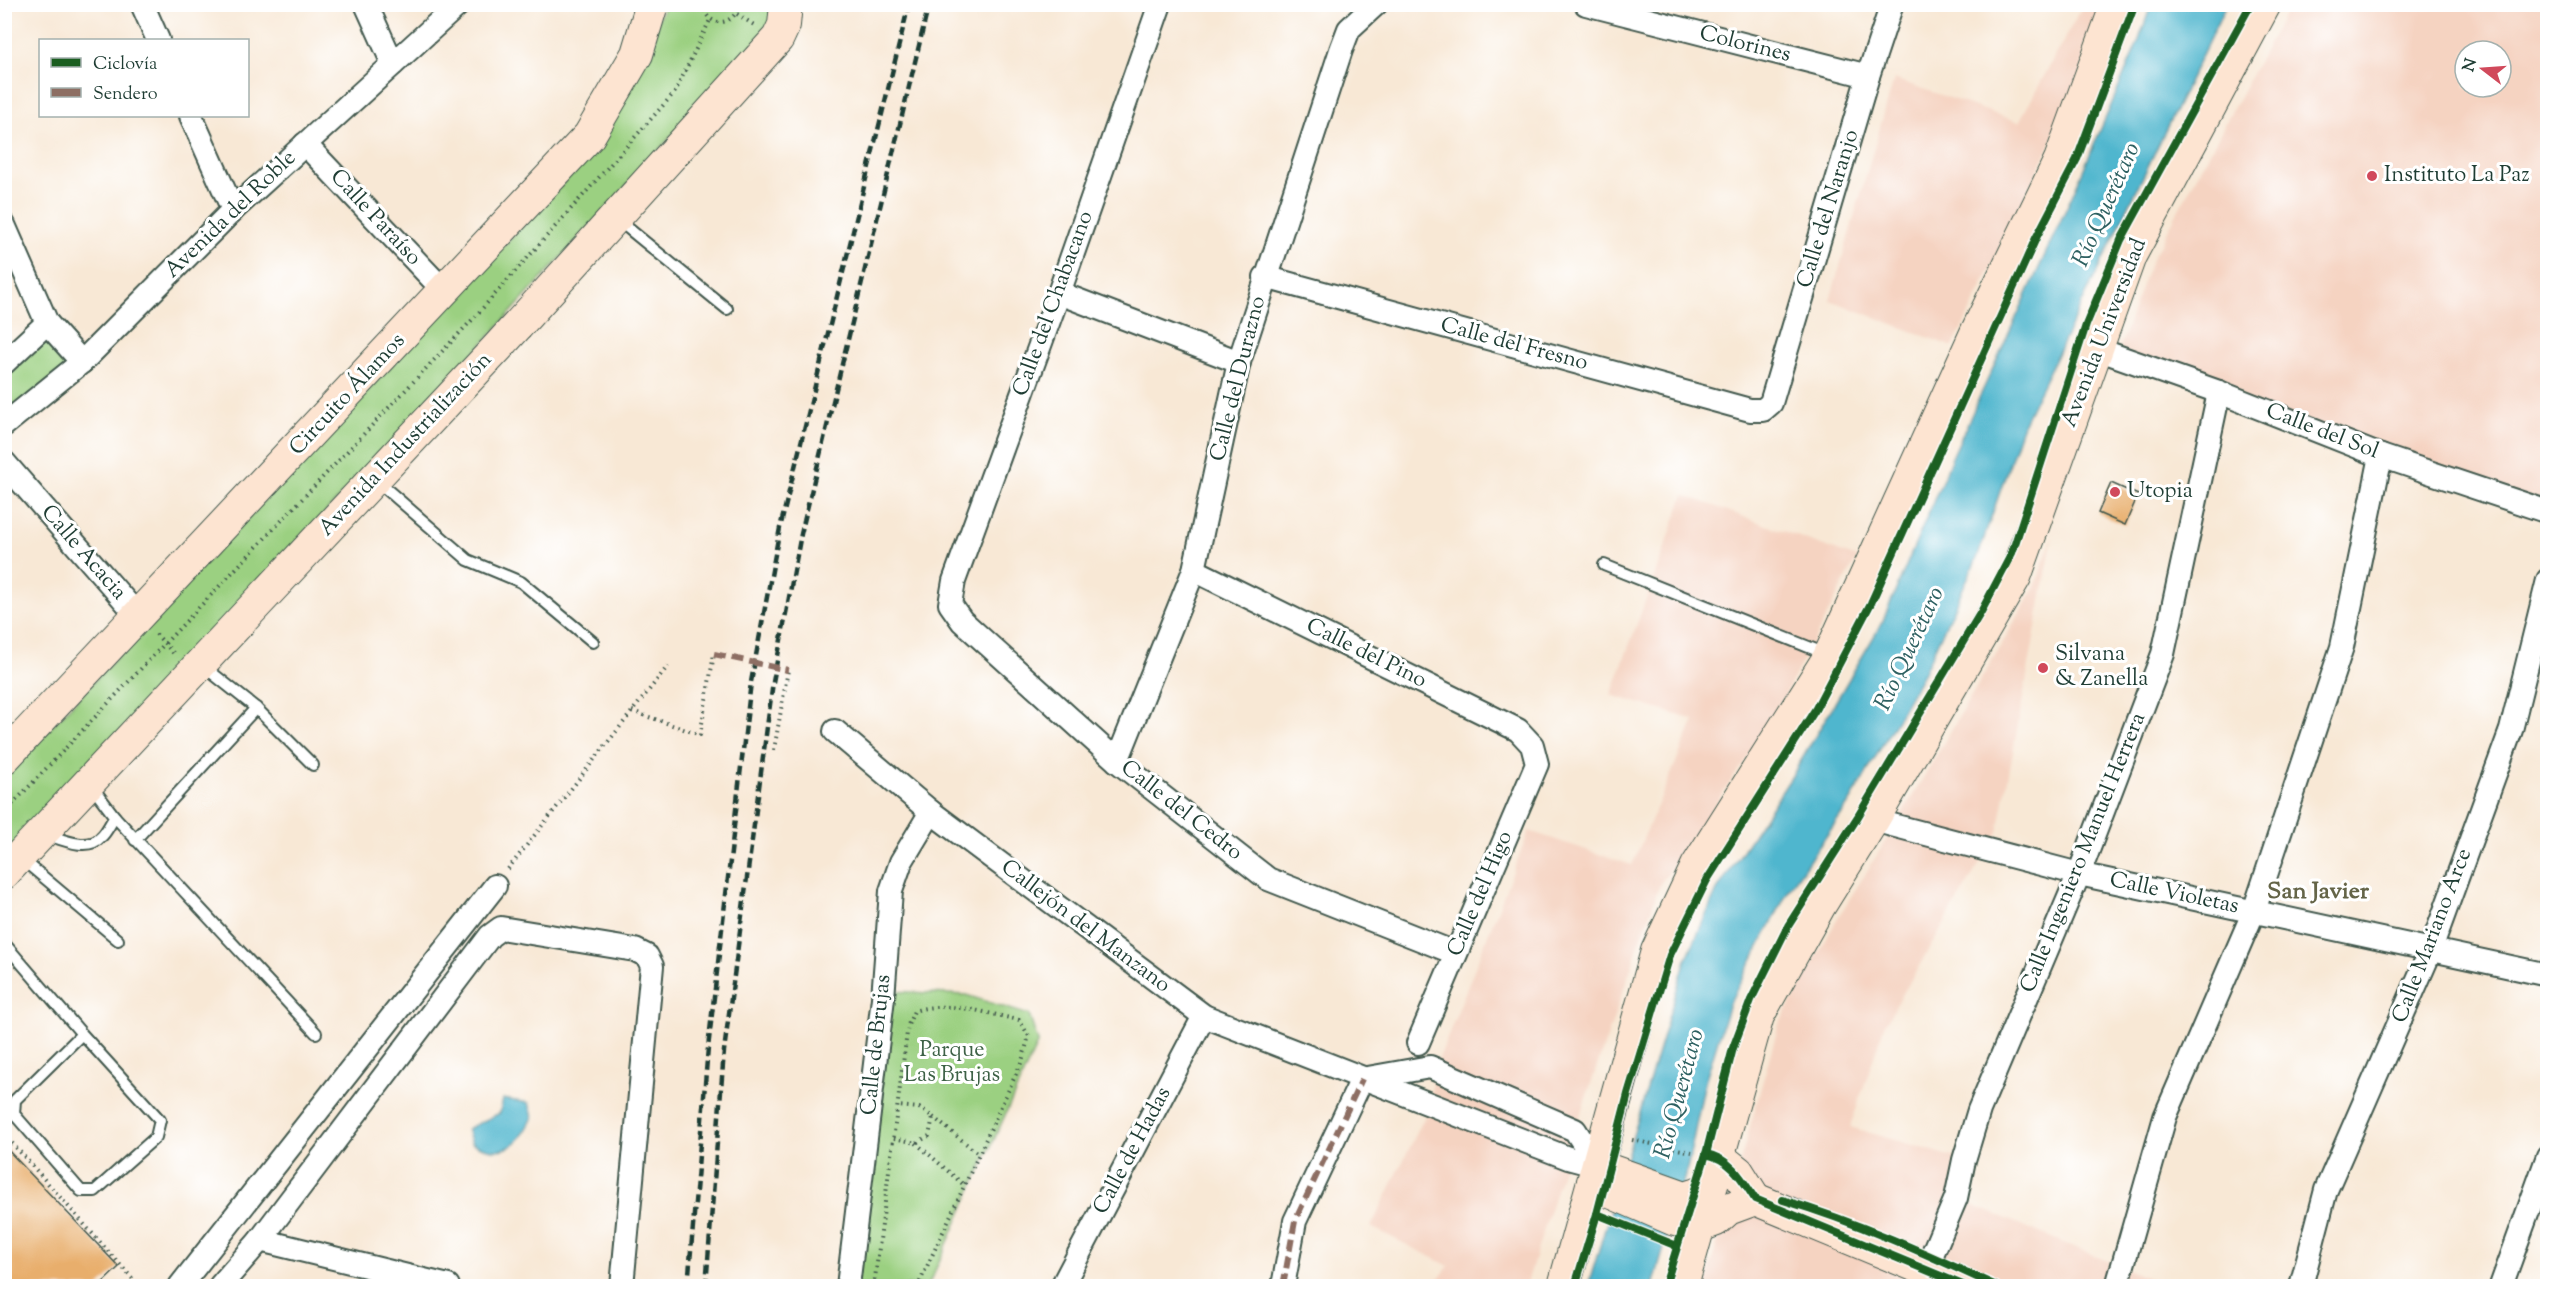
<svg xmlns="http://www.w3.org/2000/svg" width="2552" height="1291" viewBox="0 0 2552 1291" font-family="'Sorts Mill Goudy',serif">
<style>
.built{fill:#f5d3c1;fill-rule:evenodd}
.green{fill:#9bd081;stroke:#5d865a;stroke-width:1.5}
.water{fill:#50b6ce;stroke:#387a81;stroke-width:1.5}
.building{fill:#e8ae6c}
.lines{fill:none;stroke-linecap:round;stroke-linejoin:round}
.lane-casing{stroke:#40574c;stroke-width:14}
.street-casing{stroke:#40574c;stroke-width:26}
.secondary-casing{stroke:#40574c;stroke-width:34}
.path{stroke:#40574c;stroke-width:4;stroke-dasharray:1.5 4.5;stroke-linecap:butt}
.lane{stroke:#fff;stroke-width:10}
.street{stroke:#fff;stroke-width:22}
.secondary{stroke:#fde4d1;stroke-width:32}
.rail{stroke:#1f3d34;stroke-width:4.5;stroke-dasharray:9 4.5;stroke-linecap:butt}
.quiet{stroke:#8d6e63;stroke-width:6;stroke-dasharray:12 6;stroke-linecap:butt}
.cycleway-casing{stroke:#fff;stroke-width:11}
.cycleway{stroke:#1b5e20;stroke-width:8}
.poi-dot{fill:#d1495b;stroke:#fff;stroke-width:2}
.labels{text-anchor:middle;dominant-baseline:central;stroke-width:6;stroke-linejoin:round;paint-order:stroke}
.street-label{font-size:22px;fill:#1f3d34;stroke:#fff}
.poi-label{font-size:22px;fill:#1f3d34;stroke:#fff;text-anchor:start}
.park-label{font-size:22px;fill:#3e6247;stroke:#fff}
.water-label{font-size:24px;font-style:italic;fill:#2e6162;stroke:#fff}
.neighbourhood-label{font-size:24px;font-weight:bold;fill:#656548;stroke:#fff}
</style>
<rect width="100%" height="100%" fill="#fff"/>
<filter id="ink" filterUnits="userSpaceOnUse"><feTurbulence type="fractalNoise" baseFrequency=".0167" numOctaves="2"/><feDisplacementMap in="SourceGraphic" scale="12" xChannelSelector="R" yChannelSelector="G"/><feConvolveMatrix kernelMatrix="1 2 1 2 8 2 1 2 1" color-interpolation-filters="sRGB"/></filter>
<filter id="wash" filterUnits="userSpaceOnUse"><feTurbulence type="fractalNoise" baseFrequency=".008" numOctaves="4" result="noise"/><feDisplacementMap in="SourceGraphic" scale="24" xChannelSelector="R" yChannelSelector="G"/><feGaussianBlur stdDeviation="1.35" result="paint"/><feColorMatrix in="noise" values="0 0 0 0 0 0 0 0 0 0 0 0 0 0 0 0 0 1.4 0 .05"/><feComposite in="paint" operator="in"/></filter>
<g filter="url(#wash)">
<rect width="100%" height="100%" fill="#f8e8d5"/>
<g class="built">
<path d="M2083,5H2106L2090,62L1953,347L1830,300L1894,79L2019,122Z"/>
<path d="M2289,5H2547V512L2117,356L2149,265ZM2465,51H2501V87H2465Z"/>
<path d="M1684,495L1857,558L1767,729L1660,884L1575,1130L1526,1286H1433L1449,1266L1371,1227L1426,1114L1438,1061L1529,831L1632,865L1694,720L1611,695Z"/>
<path d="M2053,536L1998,832L1885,1024L1850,1127L1964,1160L1956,1198L2167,1286H1705L1779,1024L1839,916L1895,826L2035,587Z"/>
</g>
<g class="green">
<path d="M665,5H774L770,28L453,376L5,855L4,777L597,147Z"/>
<path d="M47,323L82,362L5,425V363Z"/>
<path d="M891,991L966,995L1029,1015L1038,1042L928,1286H856Z"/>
</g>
<g class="water">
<path d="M2151,5H2226L2022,427L1978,556L1924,672L1850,802L1790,888L1729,1004L1704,1086L1688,1165L1653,1286H1588L1685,962L1717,890L1792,776L1882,623L1953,455L2072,196L2139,40Z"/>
<path d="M503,1099L529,1103L533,1117C519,1147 503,1159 472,1143L467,1129L500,1113Z"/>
</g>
<g id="blocks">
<g class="building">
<path d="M2111,483L2138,495L2125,525L2098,513Z"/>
<path d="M4,1146L119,1267L98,1287H4Z"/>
</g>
</g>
</g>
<g filter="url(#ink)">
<use href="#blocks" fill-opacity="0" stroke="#40574c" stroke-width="1.5"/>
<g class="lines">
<defs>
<g id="lane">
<path d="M618,220L727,309"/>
<path d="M376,480L468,560L521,582L593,642"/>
<path d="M1604,565L1826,654"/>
<path d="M202,665L256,708L313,765"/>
<path d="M115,817L316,1033"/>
<path d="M45,834C61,839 88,852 101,837C107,832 110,823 115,817L90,784"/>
<path d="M135,840L256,708"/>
<path d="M22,859L118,940"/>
<path d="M4,943L82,1034L160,1120L156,1137L95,1191H81L14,1114L15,1100L82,1034"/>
</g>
<g id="street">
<path d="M142,4L158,40"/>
<path d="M366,4L393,64"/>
<path d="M1160,4L1059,293L954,581L950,604L962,621L1117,761L1268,879L1455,953"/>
<path d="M1586,4L1868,76"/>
<path d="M191,116L233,210"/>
<path d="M305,144L445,292"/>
<path d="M4,225L47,323L82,362"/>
<path d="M1265,277L1750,410H1763L1771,403L1868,76L1892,4"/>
<path d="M1059,293L1239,362"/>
<path d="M2097,349L2219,392L2381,456L2548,512"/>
<path d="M4,363L47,323"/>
<path d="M4,425L82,362L233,210L459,4"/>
<path d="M4,462L139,617"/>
<path d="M1194,570L1518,730L1532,745L1537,764L1418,1043"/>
<path d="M835,731L931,812L1204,1016L1568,1158L1598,1166"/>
<path d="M1117,761L1194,570L1239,362L1341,50L1349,29L1376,4"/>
<path d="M1873,820L2079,874L2548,975"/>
<path d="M1362,1079L1430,1067L1575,1130L1598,1166"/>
<path d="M260,1240L448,1286"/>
<path d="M1926,1269L1956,1198L1964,1160L1979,1110L2079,874L2163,654L2219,392"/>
<path d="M180,1286L495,886"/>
<path d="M220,1286L260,1240L490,936L501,928L635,950L647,956L652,966L622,1286"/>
<path d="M848,1286L883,998L891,891L901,862L931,812"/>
<path d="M1062,1286L1204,1016"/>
<path d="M1283,1286L1295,1221L1362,1079"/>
<path d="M2117,1286L2165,1117L2254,911L2342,647L2381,456"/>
<path d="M2301,1286L2326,1190L2430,952L2511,730L2548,580"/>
<path d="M2501,1286L2548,1156"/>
</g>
<g id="secondary">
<path d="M4,758L589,136L637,54L652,4"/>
<path d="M4,873L498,347L778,38L784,25L786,4"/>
<path d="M1719,1157L1738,1172L1755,1199"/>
<path d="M1598,1166L1685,1197L1698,1193L1712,1185"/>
<path d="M1608,1191L1675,1220L1700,1226L1716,1220L1728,1209L1755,1199L1965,1286"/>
<path d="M1564,1286L1657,951L1697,866L1828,659L1976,333L2060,160L2117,4"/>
<path d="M1682,1286L1758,1016L1820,905L1873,820L2015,577L2130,256L2265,4"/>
</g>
</defs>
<use href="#lane" class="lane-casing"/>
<use href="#street" class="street-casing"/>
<use href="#secondary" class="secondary-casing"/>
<g class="path">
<path d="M703,4C706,29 735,27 739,4"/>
<path d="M737,14L754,25"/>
<path d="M156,634L175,655"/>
<path d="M632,711L700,735L714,654"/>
<path d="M774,750L788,670"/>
<path d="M4,813L472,320L675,92L710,20"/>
<path d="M508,869L668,666"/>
<path d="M933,1117L979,1154"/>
<path d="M4,1134L139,1286"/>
<path d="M894,1138L916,1143L929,1136L933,1117L919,1108L898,1106"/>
<path d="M1632,1140L1692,1152"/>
<path d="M916,1143L965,1186"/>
<path d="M874,1286L908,1025L914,1011C948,1000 985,1013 1019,1020L1029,1036L1022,1061L918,1286"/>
</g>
<use href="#lane" class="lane"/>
<use href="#street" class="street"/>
<use href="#secondary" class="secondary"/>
<g class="rail">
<path d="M688,1286L708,1048L751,682L780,528L909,4"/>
<path d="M706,1286L724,1051L773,682L801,534L929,4"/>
</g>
<g class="quiet">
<path d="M714,654L788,670"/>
<path d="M1283,1286L1295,1221L1362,1079"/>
</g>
<defs>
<g id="cycleway">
<path d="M1706,1154C1731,1159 1742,1179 1755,1199L1965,1286"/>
<path d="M1783,1200C1857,1222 1927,1254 1996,1286"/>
<path d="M1597,1214L1677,1246"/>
<path d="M1575,1286L1597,1214L1628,1094L1670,955L1707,880L1815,710L1871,603L2036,238L2077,159L2135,4"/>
<path d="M1665,1286L1706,1154L1733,1048L1751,1000L1788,926L1857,818L1981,612L2012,553L2086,325L2121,240L2251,4"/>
</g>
</defs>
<use href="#cycleway" class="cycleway-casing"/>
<use href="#cycleway" class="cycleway"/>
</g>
</g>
<g class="poi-dot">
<circle cx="2372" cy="176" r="6"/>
<circle cx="2115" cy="492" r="6"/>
<circle cx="2043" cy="668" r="6"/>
</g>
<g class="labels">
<g class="street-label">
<text transform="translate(1745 45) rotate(14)">Colorines</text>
<text transform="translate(1829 209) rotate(-73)">Calle del Naranjo</text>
<text transform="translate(231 215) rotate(-44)">Avenida del Roble</text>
<text transform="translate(375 218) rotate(47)">Calle Paraíso</text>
<text transform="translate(1054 304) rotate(-70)">Calle del Chabacano</text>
<text transform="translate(2105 333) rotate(-69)">Avenida Universidad</text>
<text transform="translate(1514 345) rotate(15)">Calle del Fresno</text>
<text transform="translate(1239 379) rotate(-76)">Calle del Durazno</text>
<text transform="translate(348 395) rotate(-47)">Circuito Álamos</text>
<text transform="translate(2322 432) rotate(21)">Calle del Sol</text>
<text transform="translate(406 445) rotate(-47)">Avenida Industrialización</text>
<text transform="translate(83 553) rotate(49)">Calle Acacia</text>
<text transform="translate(1366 654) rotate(26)">Calle del Pino</text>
<text transform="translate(1181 811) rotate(38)">Calle del Cedro</text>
<text transform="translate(2084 853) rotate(-68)">Calle Ingeniero Manuel Herrera</text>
<text transform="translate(1481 894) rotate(-67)">Calle del Higo</text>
<text transform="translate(2174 894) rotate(12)">Calle Violetas</text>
<text transform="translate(1085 927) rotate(37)">Callejón del Manzano</text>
<text transform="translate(2433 936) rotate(-69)">Calle Mariano Arce</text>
<text transform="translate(877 1045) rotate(-84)">Calle de Brujas</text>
<text transform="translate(1133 1151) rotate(-62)">Calle de Hadas</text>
</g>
<g class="poi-label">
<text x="2384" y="176">Instituto La Paz</text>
<text x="2127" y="492">Utopia</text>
<text x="2055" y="655">Silvana<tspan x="2055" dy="25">&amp; Zanella</tspan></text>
</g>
<g class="park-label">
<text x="952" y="1051">Parque<tspan x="952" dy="25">Las Brujas</tspan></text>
</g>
<g class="water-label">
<text transform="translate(2107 205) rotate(-66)">Río Querétaro</text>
<text transform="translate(1910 649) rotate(-65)">Río Querétaro</text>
<text transform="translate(1680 1094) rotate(-75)">Río Querétaro</text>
</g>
<g class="neighbourhood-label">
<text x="2318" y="892">San Javier</text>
</g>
</g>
<rect width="2552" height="1291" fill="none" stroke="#fff" stroke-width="24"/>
<rect x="39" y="39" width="210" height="78" fill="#ffffff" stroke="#a5b1ae" stroke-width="1.5"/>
<rect x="51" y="58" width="30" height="9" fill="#1b5e20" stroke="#a5b1ae" stroke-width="1.5"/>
<text x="93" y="69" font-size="18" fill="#1f3d34">Ciclovía</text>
<rect x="51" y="88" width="30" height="9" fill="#8d6e63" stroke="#a5b1ae" stroke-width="1.5"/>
<text x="93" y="99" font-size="18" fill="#1f3d34">Sendero</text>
<g transform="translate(2483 69) rotate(287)"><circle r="28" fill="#ffffff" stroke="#a5b1ae" stroke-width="1.5"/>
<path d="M0-4.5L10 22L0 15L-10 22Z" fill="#d1495b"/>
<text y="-9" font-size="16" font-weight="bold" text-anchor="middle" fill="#1f3d34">N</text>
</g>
</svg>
